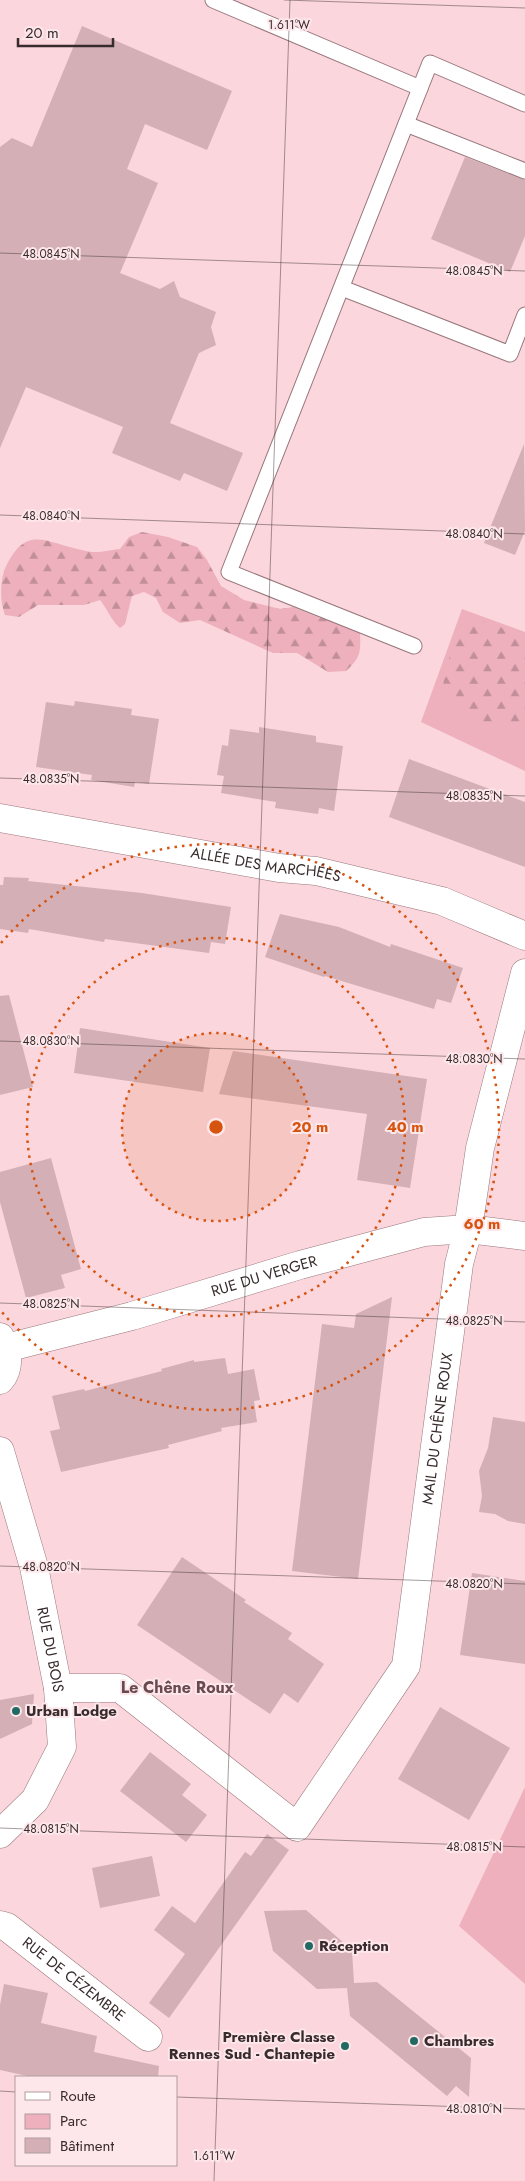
<svg xmlns="http://www.w3.org/2000/svg" width="525" height="2181" viewBox="0 0 525 2181" font-family="Jost,sans-serif">
<style>
.green{fill:#edb0bc}
.forest{fill:url(#forest-firs)}
.building{fill:#d4b0b6}
.lines{fill:none;stroke-linecap:round;stroke-linejoin:round}
.lane-casing{stroke:#98777d;stroke-width:17}
.street-casing{stroke:#98777d;stroke-width:29}
.secondary-casing{stroke:#98777d;stroke-width:29}
.lane{stroke:#fff;stroke-width:15}
.street{stroke:#fff;stroke-width:28}
.secondary{stroke:#fff;stroke-width:28}
.ticks{fill:none;stroke:#382b2d;stroke-width:1;stroke-opacity:0.45}
.ring{fill:none;stroke:#d6540f;stroke-width:2.5;stroke-dasharray:2.5 5}
.poi-dot{fill:#206a63;stroke:#fee7eb;stroke-width:2}
.labels{text-anchor:middle;dominant-baseline:central;stroke-width:4;stroke-linejoin:round;paint-order:stroke}
.street-label{font-size:15px;fill:#382b2d;stroke:#fee7eb}
.poi-label{font-size:15px;font-weight:bold;fill:#382b2d;stroke:#fee7eb;text-anchor:start}
.neighbourhood-label{font-size:16px;font-weight:bold;fill:#694a50;stroke:#fee7eb}
.ticks-label{font-size:12px;text-anchor:middle;fill:#382b2d;stroke:#fee7eb;stroke-width:4;stroke-linejoin:round;paint-order:stroke}
.centre{fill:#d6540f;stroke:#fee7eb;stroke-width:2.5}
.ring-label{font-size:15px;text-anchor:middle;font-weight:bold;fill:#d6540f;stroke:#fee7eb;stroke-width:4;stroke-linejoin:round;paint-order:stroke}
</style>
<defs>
<pattern id="forest-firs" width="22" height="20" patternUnits="userSpaceOnUse" patternTransform="scale(1.25)"><rect width="22" height="20" fill="#edb0bc"/><path d="M5 1l3.5 6h-7zM16 11l3.5 6h-7z" fill="#c18f99"/></pattern>
</defs>
<rect width="100%" height="100%" fill="#fbd6dc"/>
<g class="green">
<path d="M462,609L525,632V771L421,722Z"/>
<path d="M525,1787V1984L459,1926Z"/>
</g>
<g class="forest">
<path d="M142,532L168,537L197,547L207,560L221,586L244,600L280,609L293,607L320,618L333,619L360,633C361,653 360,658 346,671L328,672L297,653H273L200,620L180,623L163,612L156,598L144,592L132,596L125,624L120,628C111,620 108,610 100,600L84,605H38L19,617L5,615C0,602 0,585 4,571C26,521 46,544 86,551C96,554 110,550 120,549L129,537Z"/>
<path d="M484,621L506,629L525,642V732C500,725 464,722 447,702C436,690 452,645 461,632C466,624 475,622 484,621Z"/>
</g>
<g class="building">
<path d="M82,26L232,91L207,150L145,124L127,169L158,183L120,273L160,289L174,281L180,297L216,312L211,327L216,345L199,353L170,423L243,453L227,491L184,473L180,481L112,453L123,427L26,387L0,448V147L12,138L32,147Z"/>
<path d="M465,157L525,180V236L510,272L431,239Z"/>
<path d="M524,444L525,531L515,555L484,543Z"/>
<path d="M75,701L132,709L131,715L159,719L149,784L135,782L134,787L91,780L92,775L36,767L46,702L74,706Z"/>
<path d="M259,727L316,736V742L343,746L334,811L319,808L318,814L275,808L276,802L221,793L224,776L217,775L222,745L228,746L230,729L259,733Z"/>
<path d="M409,759L525,802V867L389,817Z"/>
<path d="M4,877L29,878L28,881L142,893L231,907L225,944L211,942L209,953L105,939L104,942L29,929L28,933L0,929V885H3Z"/>
<path d="M280,914L339,927L390,947L391,944L463,968L451,1003L437,999L434,1009L325,976L324,977L265,957Z"/>
<path d="M9,995L33,1087L0,1095V996Z"/>
<path d="M80,1028L210,1048L203,1092L74,1073Z"/>
<path d="M233,1051L427,1079L410,1188L357,1180L367,1114L219,1094Z"/>
<path d="M51,1158L81,1269L61,1275L65,1288L26,1298L0,1202V1172Z"/>
<path d="M392,1297L358,1579L292,1571L322,1324L354,1328L356,1314Z"/>
<path d="M225,1358L228,1374L254,1369L260,1400L254,1401L257,1422L221,1428L222,1431L168,1445L169,1448L61,1472L50,1431L60,1429L52,1396L84,1389L85,1391L162,1371L161,1369L194,1360V1362Z"/>
<path d="M493,1417L525,1422V1524L508,1521L495,1514L479,1512L482,1496L479,1471L488,1448Z"/>
<path d="M182,1557L246,1600L244,1602L292,1633L288,1639L324,1664L298,1703L284,1693L270,1714L137,1625Z"/>
<path d="M472,1573L525,1581V1664L460,1655Z"/>
<path d="M34,1694L32,1724L0,1739V1700Z"/>
<path d="M440,1707L510,1748L469,1820L398,1779Z"/>
<path d="M150,1752L191,1784L182,1795L207,1815L186,1842L120,1791Z"/>
<path d="M267,1834L289,1850L169,2018L149,2003L185,1954L154,1930L172,1906L195,1923L245,1852L251,1856Z"/>
<path d="M152,1856L160,1896L100,1908L92,1868Z"/>
<path d="M306,1910L352,1950L354,1983L377,1982L471,2058L469,2097L456,2086L447,2096L350,2016L347,1988L317,1989L273,1951L264,1911Z"/>
<path d="M4,1984L48,1993L41,2023L97,2036L94,2052L159,2066L158,2077H32L0,2070V2005Z"/>
</g>
<g class="lines">
<defs>
<g id="lane">
<path d="M213,0L420,88"/>
<path d="M406,124L525,171"/>
<path d="M342,288L510,354L525,315"/>
<path d="M414,646L229,572L430,63L525,104"/>
</g>
<g id="street">
<path id="s1" d="M0,818L279,868L316,871L442,901L525,936"/>
<path id="s2" d="M0,1451L34,1567L58,1688L62,1747L35,1800L0,1834"/>
<path id="s3" d="M58,1688H120L297,1827L406,1666L459,1264L468,1229L480,1148L525,973"/>
<path id="s4" d="M0,1925L7,1927L148,2037"/>
</g>
<g id="secondary">
<path d="M0,1337C8,1350 11,1367 0,1380"/>
<path id="s5" d="M6,1348L132,1316L300,1265L424,1232L468,1229L525,1236"/>
</g>
</defs>
<use href="#lane" class="lane-casing"/>
<use href="#street" class="street-casing"/>
<use href="#secondary" class="secondary-casing"/>
<use href="#lane" class="lane"/>
<use href="#street" class="street"/>
<use href="#secondary" class="secondary"/>
</g>
<path class="ticks" d="M284,0L525,8M0,253L525,271M0,515L525,534M0,778L525,796M0,1041L525,1059M0,1303L525,1322M0,1566L525,1584M0,1828L525,1847M0,2091L16,2092M176,2097L525,2109M214,2181L290,0"/>
<circle cx="216" cy="1127" r="94" fill="#d6540f" fill-opacity=".12"/>
<g class="ring">
<circle cx="216" cy="1127" r="94"/>
<circle cx="216" cy="1127" r="189"/>
<path d="M1 943A283 283 0 1 1 1 1311"/>
</g>
<g class="poi-dot">
<circle cx="16" cy="1711" r="5"/>
<circle cx="309" cy="1946" r="5"/>
<circle cx="414" cy="2041" r="5"/>
<circle cx="345" cy="2046" r="5"/>
</g>
<g class="labels">
<g class="street-label">
<text stroke="none"><textPath href="#s1" startOffset="270">ALLÉE DES MARCHÉES</textPath></text>
<text stroke="none"><textPath href="#s5" startOffset="268">RUE DU VERGER</textPath></text>
<text stroke="none"><textPath href="#s3" startOffset="721">MAIL DU CHÊNE ROUX</textPath></text>
<text stroke="none"><textPath href="#s2" startOffset="205">RUE DU BOIS</textPath></text>
<text stroke="none"><textPath href="#s4" startOffset="92">RUE DE CÉZEMBRE</textPath></text>
</g>
<g class="poi-label">
<text x="26" y="1711">Urban Lodge</text>
<text x="319" y="1946">Réception</text>
<text x="335" y="2037" text-anchor="end">Première Classe<tspan x="335" dy="17">Rennes Sud - Chantepie</tspan></text>
<text x="424" y="2041">Chambres</text>
</g>
<g class="neighbourhood-label">
<text x="177" y="1687">Le Chêne Roux</text>
</g>
</g>
<g class="ticks-label">
<text x="289" y="29">1.611°W</text>
<text x="51" y="258">48.0845°N</text>
<text x="474" y="275">48.0845°N</text>
<text x="51" y="520">48.0840°N</text>
<text x="474" y="538">48.0840°N</text>
<text x="51" y="783">48.0835°N</text>
<text x="474" y="800">48.0835°N</text>
<text x="51" y="1045">48.0830°N</text>
<text x="474" y="1063">48.0830°N</text>
<text x="51" y="1308">48.0825°N</text>
<text x="474" y="1325">48.0825°N</text>
<text x="51" y="1571">48.0820°N</text>
<text x="474" y="1588">48.0820°N</text>
<text x="51" y="1833">48.0815°N</text>
<text x="474" y="1851">48.0815°N</text>
<text x="474" y="2113">48.0810°N</text>
<text x="214" y="2160">1.611°W</text>
</g>
<circle cx="216" cy="1127" r="8" class="centre"/>
<g class="ring-label">
<text x="310" y="1132">20 m</text>
<text x="405" y="1132">40 m</text>
<text x="482" y="1229">60 m</text>
</g>
<rect x="15" y="2076" width="162" height="90" fill="#fee7eb" stroke="#af9c9f"/>
<rect x="25" y="2092" width="25" height="8" fill="#ffffff" stroke="#af9c9f"/>
<text x="60" y="2101" font-size="15" fill="#382b2d">Route</text>
<rect x="25" y="2114" width="25" height="15" fill="#edb0bc" stroke="#af9c9f"/>
<text x="60" y="2126" font-size="15" fill="#382b2d">Parc</text>
<rect x="25" y="2138" width="25" height="15" fill="#d4b0b6" stroke="#af9c9f"/>
<text x="60" y="2151" font-size="15" fill="#382b2d">Bâtiment</text>
<path d="M18 38v8h95v-8" fill="none" stroke="#382b2d" stroke-width="2.5"/>
<text x="25" y="38" font-size="15" fill="#382b2d" stroke="#fee7eb" stroke-width="4" paint-order="stroke">20 m</text>
</svg>
